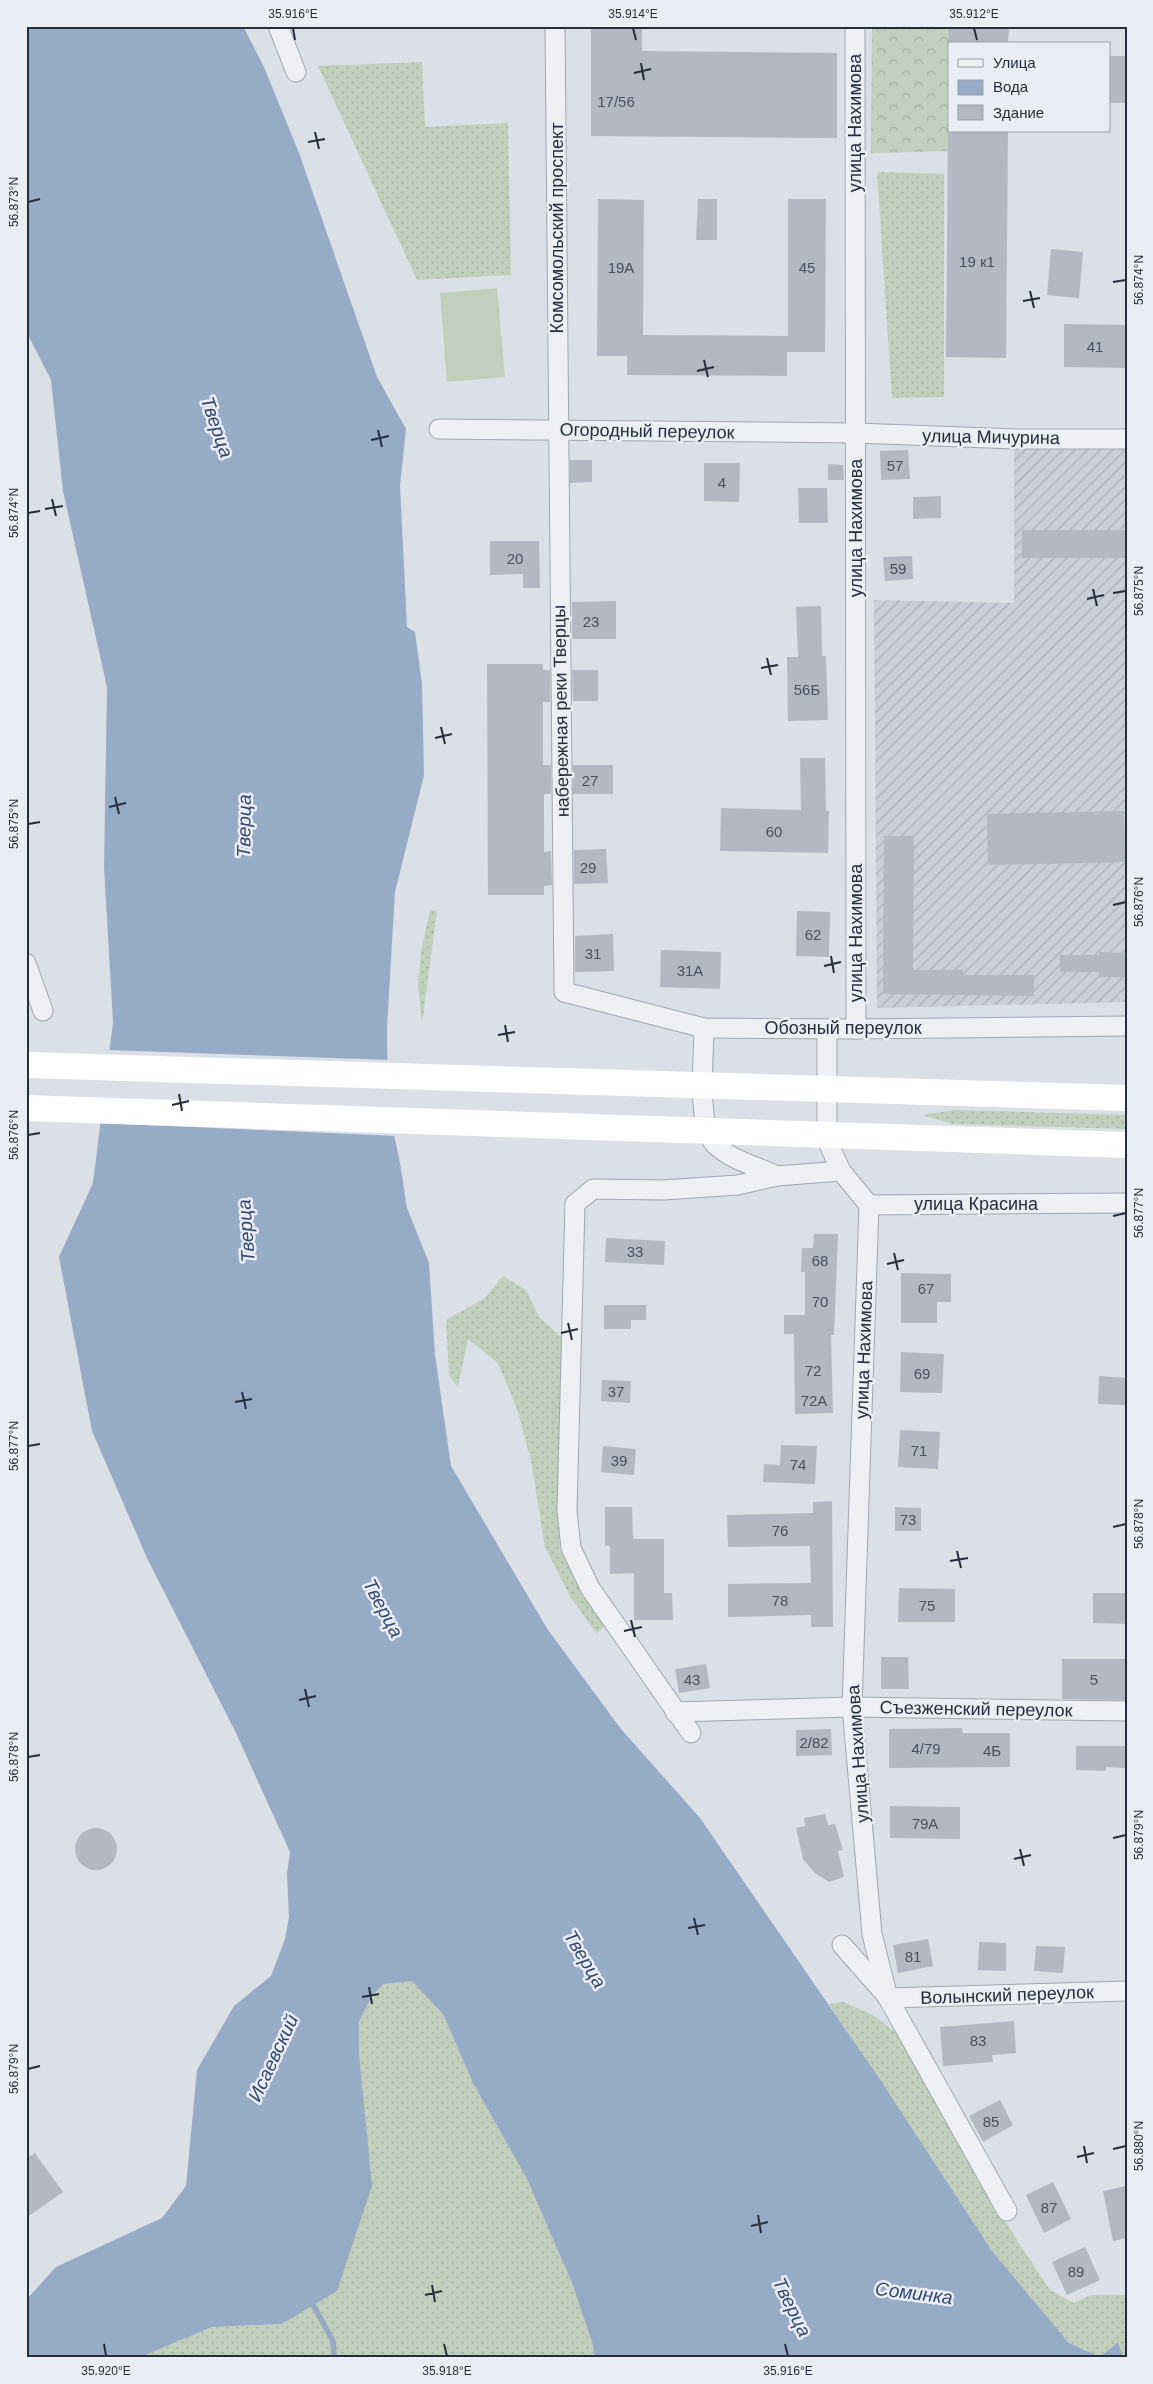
<svg xmlns="http://www.w3.org/2000/svg" width="1153" height="2384" viewBox="0 0 1153 2384" font-family="Helvetica,sans-serif">
<style>
.industrial{fill:url(#industrial-furrows)}
.grass{fill:url(#grass-dots)}
.forest{fill:url(#forest-crowns)}
.pitch{fill:#c1d0bc}
.water{fill:#96abc6}
.pier{fill:#dbdfe6}
.lines{fill:none;stroke-linecap:round;stroke-linejoin:round}
.stream{stroke:#96abc6;stroke-width:5.5}
.building{fill:#b3b8c2}
.street-casing{stroke:#a1a6b0;stroke-width:21}
.street{stroke:#eef0f4;stroke-width:19}
.secondary-bridge{stroke:#fff;stroke-width:26}
.ticks{fill:none;stroke:#262d3c;stroke-width:2}
.labels{text-anchor:middle;dominant-baseline:central;stroke-width:5;stroke-linejoin:round;paint-order:stroke}
.number-label{font-size:15px;fill:#49505e}
.street-label{font-size:18px;fill:#262d3c;stroke:#eaeef4}
.water-label{font-size:19px;font-style:italic;fill:#304a6f;stroke:#eaeef4}
.neatline{fill:none;stroke:#262d3c;stroke-width:2}
.ticks-label{font-size:12px;text-anchor:middle;fill:#262d3c}
</style>
<defs>
<pattern id="industrial-furrows" width="10" height="10" patternUnits="userSpaceOnUse" patternTransform="scale(1.25)"><rect width="10" height="10" fill="#c9ced8"/><path d="M-1 1l2-2M0 10L10 0M9 11l2-2" fill="none" stroke="#acb1ba"/></pattern>
<pattern id="grass-dots" width="8" height="8" patternUnits="userSpaceOnUse" patternTransform="scale(1.25)"><rect width="8" height="8" fill="#c1d0bc"/><path d="M2 2h.1M6 6h.1" fill="none" stroke="#a6b3a2" stroke-width="1.8" stroke-linecap="round"/></pattern>
<pattern id="forest-crowns" width="20" height="18" patternUnits="userSpaceOnUse" patternTransform="scale(1.25)"><rect width="20" height="18" fill="#c1d0bc"/><path d="M2 6a3 3 0 1 1 6 0M12 15a3 3 0 1 1 6 0" fill="none" stroke="#a6b3a2"/></pattern>
</defs>
<rect width="100%" height="100%" fill="#dbdfe6"/>
<path class="industrial" d="M1014,447H1127V1002L877,1008L874,600L1014,603Z"/>
<g class="grass">
<path d="M422,62L425,127L508,123L511,275L417,280L318,66Z"/>
<path d="M877,172L944,174V397L892,398Z"/>
<path d="M430,910L437,911L422,1023L418,984L421,952Z"/>
<path d="M954,1110L1127,1115V1129L953,1124L922,1115Z"/>
<path d="M503,1276L526,1290L539,1317L565,1340L559,1451L560,1550L574,1579L604,1626L597,1634L571,1598L545,1547L531,1461L517,1409L498,1363L468,1339L458,1387L449,1375L446,1320L485,1298Z"/>
<path d="M412,1981L443,2014L473,2083L527,2179L572,2283L592,2342L595,2358H138L212,2327L282,2324L337,2291L359,2054V2022L373,1994L384,1984Z"/>
<path d="M843,2002L873,2015L900,2036L996,2207L1028,2257L1050,2290L1074,2303L1091,2295H1127V2358H1123L1118,2342L1100,2357L1069,2343L992,2251L829,2004Z"/>
</g>
<path class="forest" d="M872,26H952L949,44V131L956,151L871,153Z"/>
<path class="pitch" d="M497,288L505,377L447,382L440,293Z"/>
<path class="water" d="M26,26H243L264,67L299,153L377,377L406,429L400,486L407,627L415,632L422,684L424,775L395,892L387,1027L388,1105L400,1163L407,1208L429,1263L435,1355L451,1466L548,1630L621,1729L700,1818L879,2078L992,2251L1069,2343L1100,2357L1118,2342L1123,2358H595L592,2342L572,2283L527,2179L473,2083L443,2014L412,1981L384,1984L373,1994L359,2022V2054L372,2186L337,2291L282,2324L212,2327L138,2358H26V2300L56,2267L162,2218L186,2186L197,2070L234,2006L271,1976L285,1939L289,1917L287,1874L290,1852L236,1733L147,1558L92,1431L59,1257L93,1183L113,1022L104,867L107,687L63,491L51,380L26,331Z"/>
<path class="pier" d="M108,1050L391,1060V1105L397,1136L98,1123Z"/>
<g class="lines">
<path class="stream" d="M310,2299L333,2341L334,2358"/>
</g>
<g class="building">
<path d="M591,26H642V51L837,53V138L591,136Z"/>
<path d="M949,26H1009L1008,44H948Z"/>
<rect x="1109" y="56" width="18" height="47"/>
<path d="M948,131H1008L1006,358L946,357Z"/>
<path d="M598,199L644,200L643,335L788,336V199H826L825,352H787V376L627,375V356H597Z"/>
<path d="M698,199H717V240H696Z"/>
<path d="M1051,249L1083,252L1079,298L1047,295Z"/>
<path d="M1064,324L1127,325V368L1064,367Z"/>
<path d="M908,450L910,479L881,480L880,451Z"/>
<path d="M570,460H592V482L570,483Z"/>
<path d="M704,463H740L739,502L704,501Z"/>
<path d="M828,464L843,465L844,480H828Z"/>
<path d="M798,488H827L828,523H799Z"/>
<path d="M941,496V518L913,519V497Z"/>
<rect x="1022" y="530" width="105" height="28"/>
<path d="M490,541H539L540,588H523V574L490,575Z"/>
<path d="M912,556L913,579L885,581L883,557Z"/>
<path d="M616,601V639H572V602Z"/>
<path d="M821,606L822,656H826L828,720L788,721L787,657H798L796,607Z"/>
<path d="M487,664H543V670H550V702H543V765H551V794H544V852L551,851L552,885L544,886V895H488Z"/>
<path d="M572,670H598V701H573Z"/>
<path d="M800,758H825L826,811H829L828,853L720,851L721,808L801,810Z"/>
<rect x="573" y="765" width="40" height="29"/>
<path d="M1124,811L1125,862L988,865L987,814Z"/>
<path d="M884,836H914L913,970H963V975H1034V996L883,994Z"/>
<path d="M606,849L608,883L574,884V850Z"/>
<path d="M797,911L830,912L829,957L796,956Z"/>
<path d="M613,934L614,971L575,972V936Z"/>
<path d="M661,950L721,952L720,989L660,987Z"/>
<path d="M1099,952L1127,953V977H1099V972H1060V955H1099Z"/>
<path d="M814,1234H838L834,1335H831L833,1413L795,1414L794,1334H784V1315H805V1272H801L802,1248H813Z"/>
<path d="M606,1238L665,1241L664,1265L605,1262Z"/>
<path d="M901,1273L951,1274V1302H937V1323H901Z"/>
<path d="M604,1305H646V1320H631V1329H604Z"/>
<path d="M901,1352L944,1354L942,1393L900,1392Z"/>
<path d="M1099,1376L1127,1378V1405L1098,1404Z"/>
<path d="M602,1380L631,1381L630,1403L601,1401Z"/>
<path d="M900,1430L940,1432L938,1469L898,1467Z"/>
<path d="M781,1445L817,1446L815,1484L763,1482L764,1464L780,1465Z"/>
<path d="M603,1446L636,1449L634,1475L601,1472Z"/>
<path d="M832,1501L833,1627H811V1615L728,1617V1584L811,1583L810,1546L728,1547L727,1515L813,1513V1502Z"/>
<path d="M605,1507H632L633,1539H664V1593H672L673,1620H634V1573L610,1574V1546H605Z"/>
<path d="M895,1507L921,1508V1531H895Z"/>
<path d="M899,1588L955,1589V1622H898Z"/>
<path d="M1093,1593H1127V1624L1093,1623Z"/>
<path d="M881,1657H908L909,1689H881Z"/>
<path d="M1062,1659H1127V1700L1062,1699Z"/>
<path d="M706,1664L710,1688L679,1693L675,1669Z"/>
<path d="M962,1728L963,1733H1010V1767L889,1768V1729Z"/>
<path d="M831,1729L832,1755L796,1756V1730Z"/>
<path d="M1076,1746H1127V1768L1106,1767V1771L1076,1770Z"/>
<path d="M890,1806L960,1807V1839L890,1838Z"/>
<path d="M825,1814L828,1825L835,1824L843,1850L838,1851L844,1877L829,1882L815,1873L803,1859L796,1828L805,1826L804,1818Z"/>
<circle cx="96" cy="1849" r="21"/>
<path d="M928,1939L933,1966L898,1973L893,1945Z"/>
<path d="M979,1942L1006,1943V1971L978,1970Z"/>
<path d="M1036,1946L1065,1947L1063,1973L1034,1971Z"/>
<path d="M1014,2021L1016,2053L992,2055L993,2062L943,2066L940,2027Z"/>
<path d="M1000,2100L1013,2125L983,2142L969,2116Z"/>
<path d="M35,2153L63,2192L26,2218V2159Z"/>
<path d="M1053,2182L1071,2219L1044,2233L1026,2195Z"/>
<path d="M1127,2186V2238L1113,2241L1103,2191Z"/>
<path d="M1085,2247L1100,2280L1067,2295L1052,2262Z"/>
</g>
<g class="lines">
<defs>
<g id="street">
<path d="M278,26L296,72"/>
<path d="M555,26L564,992L704,1028L856,1029L1127,1026"/>
<path d="M855,26L856,1029"/>
<path d="M439,429L856,433L1015,439H1127"/>
<path d="M26,963L43,1011"/>
<path d="M704,1028C704,1054 697,1123 713,1142C728,1160 757,1166 777,1176"/>
<path d="M827,1029V1140L841,1171L869,1205"/>
<path d="M869,1205L852,1707L872,1934L888,1998L1007,2211"/>
<path d="M869,1205L1127,1203"/>
<path d="M675,1712L852,1707L1127,1711"/>
<path d="M691,1733L590,1588L571,1548L567,1511L575,1204L593,1189L663,1190L738,1185L777,1176L841,1171"/>
<path d="M842,1945L886,1995"/>
<path d="M888,1998L1127,1991"/>
</g>
</defs>
<use href="#street" class="street-casing"/>
<use href="#street" class="street"/>
<g class="secondary-bridge">
<path d="M26,1065L1127,1098"/>
<path d="M26,1108L1127,1145"/>
</g>
</g>
<path class="ticks" d="M293,28L295,40M633,28L636,40M974,28L977,40M641,63L644,80M634,73L651,69M315,132L319,149M308,142L325,139M28,202L40,199M1113,282L1126,280M1030,291L1034,308M1023,301L1040,298M704,360L708,377M697,371L714,367M378,430L382,447M371,440L389,436M52,499L56,516M45,509L63,506M28,513L40,511M1093,589L1097,606M1113,593L1126,591M1087,599L1104,595M767,658L771,675M761,668L778,665M441,727L445,744M435,738L452,734M115,797L119,814M109,807L126,803M28,824L40,822M1113,905L1126,902M831,956L834,973M824,966L841,962M505,1025L508,1042M498,1035L515,1032M179,1094L182,1111M172,1105L189,1101M28,1135L40,1133M1113,1216L1126,1213M894,1253L898,1270M887,1264L904,1260M568,1323L572,1340M561,1333L578,1329M242,1392L246,1409M235,1402L252,1399M28,1446L40,1444M1113,1527L1126,1524M957,1551L961,1568M950,1561L968,1558M631,1620L635,1637M624,1631L642,1627M305,1689L309,1707M299,1700L316,1696M28,1757L40,1755M1113,1838L1126,1835M1020,1849L1024,1866M1014,1859L1031,1855M694,1918L698,1935M688,1928L705,1925M369,1987L372,2004M362,1997L379,1994M28,2069L40,2066M1084,2146L1087,2163M1113,2149L1126,2146M1077,2157L1094,2153M758,2215L761,2233M751,2226L768,2222M432,2285L435,2302M425,2295L442,2291M104,2344L106,2356M444,2344L447,2356M785,2344L788,2356"/>
<g class="labels">
<g class="number-label">
<text x="616" y="101">17/56</text>
<text x="977" y="261">19 к1</text>
<text x="621" y="267">19А</text>
<text x="807" y="267">45</text>
<text x="1095" y="346">41</text>
<text x="895" y="465">57</text>
<text x="722" y="482">4</text>
<text x="515" y="558">20</text>
<text x="898" y="568">59</text>
<text x="591" y="621">23</text>
<text x="807" y="689">56Б</text>
<text x="590" y="780">27</text>
<text x="774" y="831">60</text>
<text x="588" y="867">29</text>
<text x="813" y="934">62</text>
<text x="593" y="953">31</text>
<text x="690" y="970">31А</text>
<text x="635" y="1251">33</text>
<text x="820" y="1260">68</text>
<text x="926" y="1288">67</text>
<text x="820" y="1301">70</text>
<text x="813" y="1370">72</text>
<text x="922" y="1373">69</text>
<text x="616" y="1391">37</text>
<text x="814" y="1400">72А</text>
<text x="919" y="1450">71</text>
<text x="619" y="1460">39</text>
<text x="798" y="1464">74</text>
<text x="908" y="1519">73</text>
<text x="780" y="1530">76</text>
<text x="780" y="1600">78</text>
<text x="927" y="1605">75</text>
<text x="692" y="1679">43</text>
<text x="1094" y="1679">5</text>
<text x="814" y="1742">2/82</text>
<text x="926" y="1748">4/79</text>
<text x="992" y="1750">4Б</text>
<text x="925" y="1823">79А</text>
<text x="913" y="1956">81</text>
<text x="978" y="2040">83</text>
<text x="991" y="2121">85</text>
<text x="1049" y="2207">87</text>
<text x="1076" y="2271">89</text>
</g>
<g class="street-label">
<text transform="translate(855 123) rotate(-90)">улица Нахимова</text>
<text transform="translate(557 228) rotate(-90)">Комсомольский проспект</text>
<text transform="translate(647 431) rotate(1)">Огородный переулок</text>
<text transform="translate(991 437) rotate(1)">улица Мичурина</text>
<text transform="translate(856 528) rotate(-90)">улица Нахимова</text>
<text transform="translate(561 711) rotate(-91)">набережная реки Тверцы</text>
<text transform="translate(856 933) rotate(-90)">улица Нахимова</text>
<text x="843" y="1028">Обозный переулок</text>
<text x="976" y="1204">улица Красина</text>
<text transform="translate(864 1350) rotate(-88)">улица Нахимова</text>
<text transform="translate(976 1709) rotate(1)">Съезженский переулок</text>
<text transform="translate(858 1754) rotate(-94)">улица Нахимова</text>
<text transform="translate(1007 1995) rotate(-2)">Волынский переулок</text>
</g>
<g class="water-label">
<text transform="translate(217 427) rotate(71)">Тверца</text>
<text transform="translate(244 826) rotate(-89)">Тверца</text>
<text transform="translate(246 1231) rotate(-94)">Тверца</text>
<text transform="translate(383 1608) rotate(62)">Тверца</text>
<text transform="translate(585 1959) rotate(59)">Тверца</text>
<text transform="translate(273 2058) rotate(-65)">Исаевский</text>
<text transform="translate(914 2293) rotate(7)">Соминка</text>
<text transform="translate(792 2307) rotate(64)">Тверца</text>
</g>
</g>
<rect width="1153" height="2384" fill="none" stroke="#eaeef4" stroke-width="55"/>
<rect x="948" y="42" width="162" height="90" fill="#eaeef4" stroke="#9ca1aa"/>
<rect x="958" y="59" width="25" height="8" fill="#eef0f4" stroke="#9ca1aa"/>
<text x="993" y="68" font-size="15" fill="#262d3c">Улица</text>
<rect x="958" y="80" width="25" height="15" fill="#96abc6" stroke="#9ca1aa"/>
<text x="993" y="92" font-size="15" fill="#262d3c">Вода</text>
<rect x="958" y="105" width="25" height="15" fill="#b3b8c2" stroke="#9ca1aa"/>
<text x="993" y="118" font-size="15" fill="#262d3c">Здание</text>
<rect x="28" y="28" width="1098" height="2328" class="neatline"/>
<g class="ticks-label">
<text x="293" y="18">35.916°E</text>
<text x="633" y="18">35.914°E</text>
<text x="974" y="18">35.912°E</text>
<text transform="translate(14 202) rotate(-90)" y="4">56.873°N</text>
<text transform="translate(1139 280) rotate(-90)" y="4">56.874°N</text>
<text transform="translate(14 513) rotate(-90)" y="4">56.874°N</text>
<text transform="translate(1139 591) rotate(-90)" y="4">56.875°N</text>
<text transform="translate(14 824) rotate(-90)" y="4">56.875°N</text>
<text transform="translate(1139 902) rotate(-90)" y="4">56.876°N</text>
<text transform="translate(14 1135) rotate(-90)" y="4">56.876°N</text>
<text transform="translate(1139 1213) rotate(-90)" y="4">56.877°N</text>
<text transform="translate(14 1446) rotate(-90)" y="4">56.877°N</text>
<text transform="translate(1139 1524) rotate(-90)" y="4">56.878°N</text>
<text transform="translate(14 1757) rotate(-90)" y="4">56.878°N</text>
<text transform="translate(1139 1835) rotate(-90)" y="4">56.879°N</text>
<text transform="translate(14 2069) rotate(-90)" y="4">56.879°N</text>
<text transform="translate(1139 2146) rotate(-90)" y="4">56.880°N</text>
<text x="106" y="2375">35.920°E</text>
<text x="447" y="2375">35.918°E</text>
<text x="788" y="2375">35.916°E</text>
</g>
</svg>
